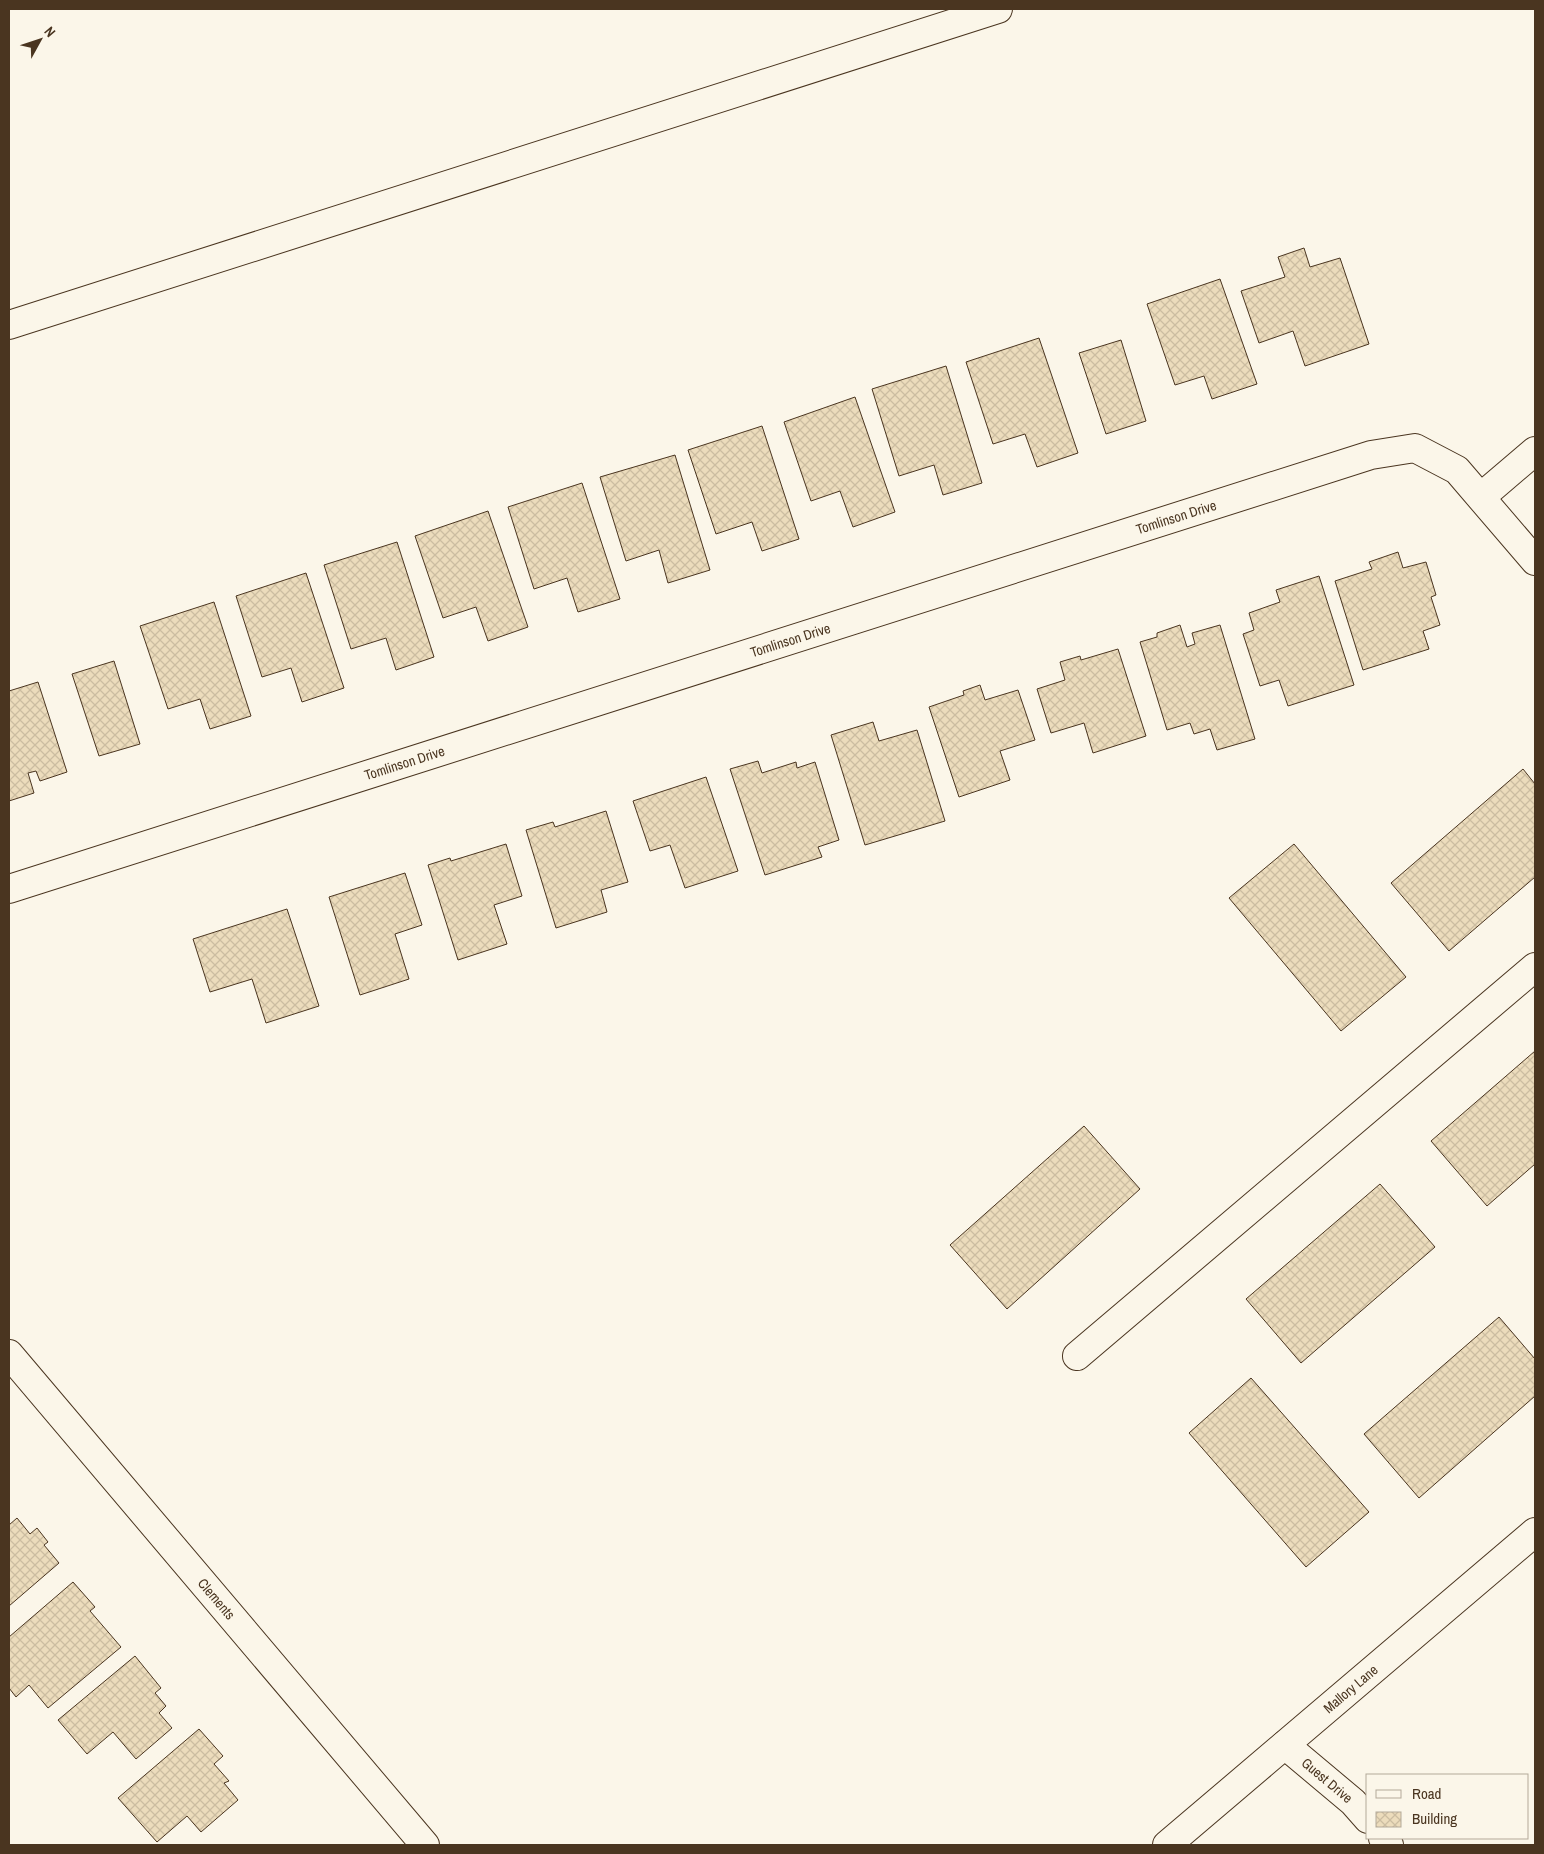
<svg xmlns="http://www.w3.org/2000/svg" width="1544" height="1854" viewBox="0 0 1544 1854" font-family="'Archivo Narrow',sans-serif">
<style>
.building{fill:url(#building-cross-hatch);stroke:#4a3520}
.lines{fill:none;stroke-linecap:round;stroke-linejoin:round}
.minor-casing{stroke:#4a3520;stroke-width:30}
.highway-casing{stroke:#4a3520;stroke-width:30}
.minor{stroke:#fbf6e9;stroke-width:28}
.highway{stroke:#fbf6e9;stroke-width:28}
.labels{text-anchor:middle;dominant-baseline:central;stroke-width:4;stroke-linejoin:round;paint-order:stroke}
.street-label{font-size:14px;fill:#4a3520;stroke:#fbf6e9}
</style>
<defs>
<pattern id="building-cross-hatch" width="8" height="8" patternUnits="userSpaceOnUse" patternTransform="scale(1.25)"><rect width="8" height="8" fill="#ecdcbc"/><path d="M0 0l8 8M0 8l8-8" fill="none" stroke="#ccbda1"/></pattern>
</defs>
<rect width="100%" height="100%" fill="#fbf6e9"/>
<g class="building">
<path d="M1304,248L1310,267L1340,258L1369,344L1305,366L1293,331L1259,343L1241,291L1285,277L1278,257Z"/>
<path d="M1220,279L1257,384L1212,399L1204,376L1175,385L1147,304Z"/>
<path d="M1039,338L1078,453L1037,467L1025,434L993,444L966,362Z"/>
<path d="M1121,340L1146,421L1106,434L1079,353Z"/>
<path d="M946,366L982,483L943,495L934,465L899,476L872,389Z"/>
<path d="M855,397L895,512L853,527L840,491L811,501L784,422Z"/>
<path d="M762,426L799,539L762,551L752,522L716,534L688,450Z"/>
<path d="M675,455L710,570L668,583L659,550L626,561L600,477Z"/>
<path d="M582,483L620,599L578,612L567,578L534,589L508,507Z"/>
<path d="M488,511L528,627L488,641L476,607L443,618L415,536Z"/>
<path d="M397,542L434,657L396,670L386,638L351,649L324,565Z"/>
<path d="M1398,552L1403,568L1426,562L1436,595L1431,597L1440,625L1423,631L1429,649L1363,670L1335,581L1372,569L1369,562Z"/>
<path d="M306,573L344,688L302,702L291,668L262,677L236,596Z"/>
<path d="M1319,576L1354,685L1288,706L1279,680L1260,686L1243,634L1254,630L1249,613L1280,602L1276,590Z"/>
<path d="M214,602L251,716L210,729L200,699L168,709L140,626Z"/>
<path d="M1180,625L1187,647L1195,644L1192,633L1220,625L1255,739L1217,750L1210,729L1194,734L1190,723L1167,730L1140,642L1157,637V633Z"/>
<path d="M1118,649L1146,736L1093,753L1084,723L1051,733L1037,689L1065,680L1060,662L1080,656L1081,660Z"/>
<path d="M114,661L140,744L99,756L72,674Z"/>
<path d="M38,682L67,772L40,781L36,771L28,773L34,793L9,801V691Z"/>
<path d="M980,685L985,700L1018,690L1035,740L1000,751L1010,780L959,797L929,707L964,695L963,691Z"/>
<path d="M873,722L879,741L917,730L945,821L865,845L831,735Z"/>
<path d="M758,761L762,773L796,762L797,768L815,762L839,840L818,847L822,857L765,875L730,769Z"/>
<path d="M1523,769L1535,784V877L1449,951L1391,883Z"/>
<path d="M706,777L738,871L685,888L670,845L650,851L633,801Z"/>
<path d="M606,811L628,882L601,890L607,912L556,928L526,830L553,822L555,827Z"/>
<path d="M506,844L522,896L494,905L507,944L458,960L428,865L450,858L451,861Z"/>
<path d="M1294,844L1406,977L1341,1031L1229,898Z"/>
<path d="M405,873L422,925L395,934L409,979L360,995L329,897Z"/>
<path d="M287,909L319,1006L266,1023L252,979L210,992L193,939Z"/>
<path d="M1535,1051V1164L1487,1206L1431,1141Z"/>
<path d="M1084,1126L1140,1189L1007,1309L950,1245Z"/>
<path d="M1380,1184L1435,1247L1301,1363L1246,1299Z"/>
<path d="M1499,1317L1535,1359V1396L1419,1498L1364,1434Z"/>
<path d="M1251,1378L1369,1512L1306,1567L1189,1433Z"/>
<path d="M17,1518L30,1534L37,1528L48,1542L44,1545L59,1563L9,1606V1525Z"/>
<path d="M73,1582L95,1607L90,1611L121,1647L48,1708L29,1685L16,1697L9,1688V1637Z"/>
<path d="M135,1656L161,1688L155,1693L166,1706L159,1713L172,1728L136,1759L113,1732L87,1754L58,1720Z"/>
<path d="M199,1729L223,1756L214,1764L229,1781L224,1783L238,1800L201,1832L187,1816L157,1842L118,1798Z"/>
</g>
<g class="lines">
<defs>
<g id="minor">
<path d="M1481,497L1535,451"/>
<path id="s1" d="M9,889L1371,455L1415,448L1457,470L1535,561"/>
<path id="s2" d="M9,1354L425,1845"/>
<path d="M1077,1356L1535,967"/>
<path id="s3" d="M1285,1745L1353,1802L1368,1819"/>
<path d="M1383,1838L1389,1845"/>
<path id="s4" d="M1167,1845L1535,1532"/>
</g>
<path id="highway" d="M9,325L998,9"/>
</defs>
<use href="#minor" class="minor-casing"/>
<use href="#highway" class="highway-casing"/>
<use href="#minor" class="minor"/>
<use href="#highway" class="highway"/>
</g>
<g class="labels">
<g class="street-label">
<text stroke="none"><textPath href="#s1" startOffset="1225">Tomlinson Drive</textPath></text>
<text stroke="none"><textPath href="#s1" startOffset="820">Tomlinson Drive</textPath></text>
<text stroke="none"><textPath href="#s1" startOffset="415">Tomlinson Drive</textPath></text>
<text stroke="none"><textPath href="#s2" startOffset="321">Clements</textPath></text>
<text stroke="none"><textPath href="#s4" startOffset="241">Mallory Lane</textPath></text>
<text stroke="none"><textPath href="#s3" startOffset="55">Guest Drive</textPath></text>
</g>
</g>
<rect width="1544" height="1854" fill="none" stroke="#4a3520" stroke-width="20"/>
<rect x="1366" y="1774" width="162" height="65" fill="#fbf6e9" stroke="#b4a999"/>
<rect x="1376" y="1790" width="25" height="8" fill="#fbf6e9" stroke="#b4a999"/>
<text x="1412" y="1799" font-size="15" fill="#4a3520">Road</text>
<rect x="1376" y="1812" width="25" height="15" fill="url(#building-cross-hatch)" stroke="#b4a999"/>
<text x="1412" y="1824" font-size="15" fill="#4a3520">Building</text>
<g transform="translate(40 40) rotate(50)" stroke="#fbf6e9" stroke-width="4" paint-order="stroke">
<path d="M0-4L9 19L0 12L-9 19Z" fill="#4a3520"/>
<text y="-8" font-size="14" font-weight="bold" text-anchor="middle" fill="#4a3520">N</text>
</g>
</svg>
